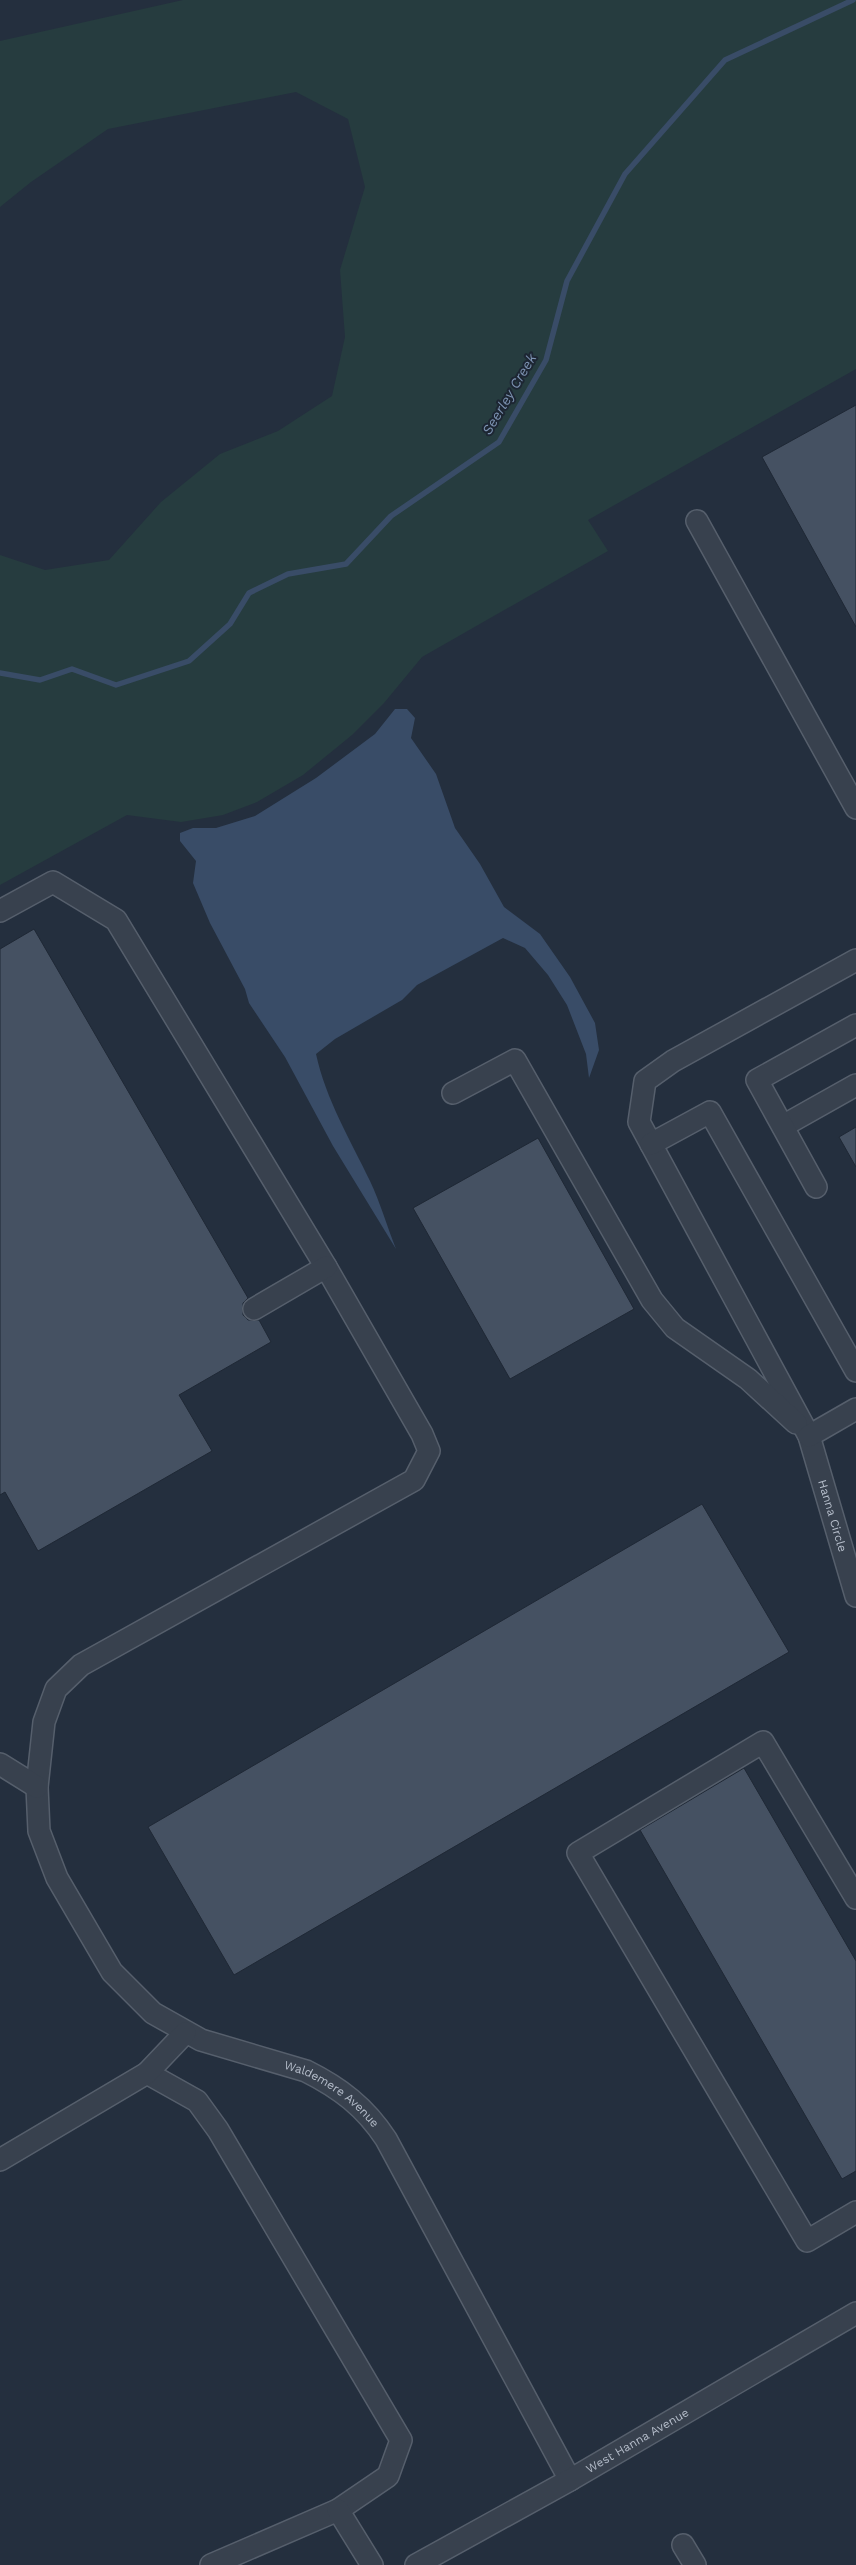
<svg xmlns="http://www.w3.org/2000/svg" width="856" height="2565" viewBox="0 0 856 2565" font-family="'Work Sans',sans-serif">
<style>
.green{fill:#263c3f}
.water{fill:#394c67}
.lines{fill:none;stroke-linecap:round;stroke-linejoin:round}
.stream{stroke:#394c67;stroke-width:5.5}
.building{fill:#455162;stroke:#1f2835}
.minor-casing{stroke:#565f6c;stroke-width:24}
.minor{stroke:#38414e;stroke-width:21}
.labels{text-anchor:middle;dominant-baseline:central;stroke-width:4;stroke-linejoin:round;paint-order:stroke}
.street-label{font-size:12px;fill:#b4bcc9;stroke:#1d2633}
.water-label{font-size:14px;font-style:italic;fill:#7c92b1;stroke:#1d2633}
</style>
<rect width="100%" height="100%" fill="#242f3e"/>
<path class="green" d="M183,0H856V369L588,520L608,551L422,657L384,703L352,735L303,775L257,802L223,815L181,822L127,815L0,885V555L45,570L109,560L161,502L220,454L278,431L332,396L345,337L340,270L365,187L348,119L296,92L108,129L31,182L0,207V41Z"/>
<path class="water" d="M395,709H407L415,718L411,738L436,774L455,828L480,864L504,907L540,934L570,977L595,1023L599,1050L589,1078L586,1054L567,1005L548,975L525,948L503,938L417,985L402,1000L335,1039L316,1054C326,1100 350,1139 370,1181C380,1202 387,1226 396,1249L333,1146L285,1057L249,1003L245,989L210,923L193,883L196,861L180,841V833L193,828H216L255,816L316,778L375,734Z"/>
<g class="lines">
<path class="stream" d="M0,673L40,680L72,669L116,685L189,661L230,624L249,593L288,574L346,564L391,516L499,442L546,360L567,281L625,174L725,60L853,0"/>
</g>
<g class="building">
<path d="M856,405V627L762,457Z"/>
<path d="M34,929L248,1298L243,1303V1315L248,1320H259L271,1342L179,1395L212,1451L38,1551L5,1492L0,1495V949Z"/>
<path d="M856,1127V1167L839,1137Z"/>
<path d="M538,1138L634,1309L510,1379L413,1208Z"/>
<path d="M702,1504L789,1652L234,1975L148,1827Z"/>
<path d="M744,1768L856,1961V2171L842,2179L640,1830Z"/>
</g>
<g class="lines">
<defs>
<g id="minor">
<path d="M697,521L856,808"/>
<path id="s1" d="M0,911L53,882L116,920L326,1267L422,1434L429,1451L414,1480L81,1665L56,1689L44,1722L37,1787L39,1831L57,1878L112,1972L153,2013L201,2040L306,2071C340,2088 365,2107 386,2139L570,2480"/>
<path id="s2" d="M856,960L673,1061L645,1081L639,1122L809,1436L856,1596"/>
<path d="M453,1093L515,1060L652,1300L675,1328L748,1379L796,1423"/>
<path d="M783,1126L856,1085"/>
<path d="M651,1144L710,1112L856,1371"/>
<path d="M816,1187L757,1080L856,1025"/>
<path d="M254,1309L326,1267"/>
<path d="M809,1436L856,1409"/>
<path d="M0,1764L37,1787"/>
<path d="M856,1898L763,1742L578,1853L807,2241L856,2212"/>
<path d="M147,2073L197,2101L218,2130L401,2440L388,2476L338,2510L211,2565"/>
<path d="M0,2160L147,2073L185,2033"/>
<path d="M338,2510L372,2565"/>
<path d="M683,2545L695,2565"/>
<path id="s3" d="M416,2565L570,2480L856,2313"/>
</g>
</defs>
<use href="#minor" class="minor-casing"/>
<use href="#minor" class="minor"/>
</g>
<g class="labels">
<g class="street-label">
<text stroke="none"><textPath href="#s2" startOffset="725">Hanna Circle</textPath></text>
<text stroke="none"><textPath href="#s1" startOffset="1759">Waldemere Avenue</textPath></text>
<text stroke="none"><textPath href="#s3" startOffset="254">West Hanna Avenue</textPath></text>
</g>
<g class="water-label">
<text transform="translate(509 394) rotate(-59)">Seerley Creek</text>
</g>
</g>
</svg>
